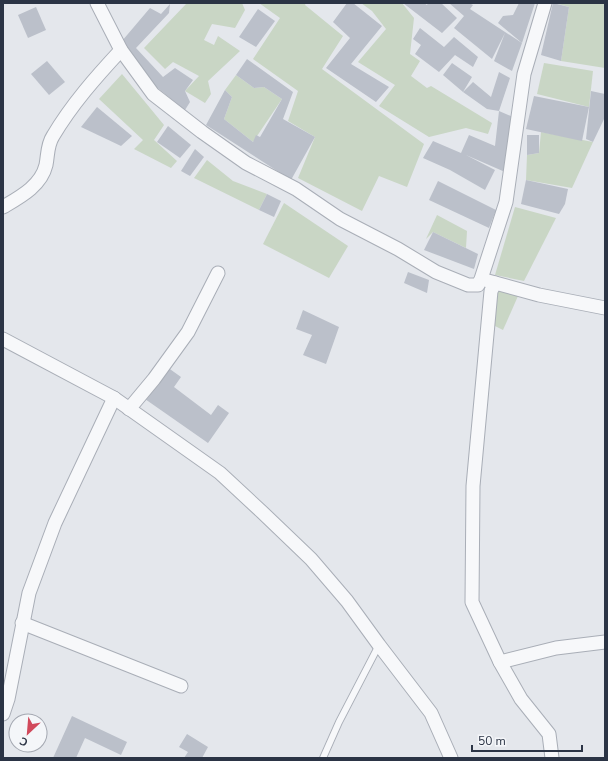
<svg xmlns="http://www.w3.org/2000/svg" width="608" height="761" viewBox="0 0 608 761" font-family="'Nunito Sans',sans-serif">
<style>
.green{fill:#c9d6c5}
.building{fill:#bbc0ca}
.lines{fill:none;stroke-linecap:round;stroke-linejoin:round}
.lane-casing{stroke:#a9aeb7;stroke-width:8}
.street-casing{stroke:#a9aeb7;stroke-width:15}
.lane{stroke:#f7f8fa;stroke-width:6}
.street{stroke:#f7f8fa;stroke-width:13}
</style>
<rect width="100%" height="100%" fill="#e4e7ec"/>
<g class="green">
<path d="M187,3H242L245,10L235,28L212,24L204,40L214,45L218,36L240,51L208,81L211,94L205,103L185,91L199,76L173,62L165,69L144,48Z"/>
<path d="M259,3H306L305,5L343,36L322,69L424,144L407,187L379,176L362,211L298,178L315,137L288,121L298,91L253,59L280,18Z"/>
<path d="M361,3H402L414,18L410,54L420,61L411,76L427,88L431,86L492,123L488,134L466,128L429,137L379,106L395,85L358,62L386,29L372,11Z"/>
<path d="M555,3H605V68L561,61L569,7Z"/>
<path d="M544,63L593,71L589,107L537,94Z"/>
<path d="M122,74L164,125L154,140L177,161L171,168L134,149L143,140L99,99Z"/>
<path d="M236,75L254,88L264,87L282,99L253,142L224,119L232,97L225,90Z"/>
<path d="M541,132L593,142L572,188L526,180L527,155L539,153Z"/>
<path d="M207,160L233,181L267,194L259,210L194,178Z"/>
<path d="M284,203L348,246L329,278L263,244Z"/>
<path d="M515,207L556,218L524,281L495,275Z"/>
<path d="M437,215L467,231L466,248L433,232L426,239Z"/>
<path d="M488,279L522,287L503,330L493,325Z"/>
</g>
<g class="building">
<path d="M347,3H353L382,26L351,64L389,87L376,102L326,68L350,38L333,22Z"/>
<path d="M403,3H424L427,5L428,3H441L457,18L442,33Z"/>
<path d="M449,3H469L473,5L470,9L522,43L512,71L494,61L505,33L492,59L454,28L464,16Z"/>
<path d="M519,3H535L522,43L498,23L503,16L513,15Z"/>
<path d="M553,3L569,7L561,61L541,55Z"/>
<path d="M170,4L169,13L136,48L163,77L175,68L193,80L185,91L190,102L185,110L154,85L122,41L150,8L161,14Z"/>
<path d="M36,7L46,30L28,38L18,15Z"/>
<path d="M258,9L275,21L256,47L239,37Z"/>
<path d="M420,28L444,47L454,37L478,57L473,67L455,55L439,72L415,54L421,45L413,39Z"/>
<path d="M247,59L293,92L283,119L315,137L291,180L206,125L225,90L232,97L224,119L253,142L256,135L260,137L282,99L264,87L254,88L236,75Z"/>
<path d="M47,61L65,82L49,95L31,74Z"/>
<path d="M452,63L472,77L463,92L473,82L491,97L499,72L510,78L499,111L487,109L463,92L443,75Z"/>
<path d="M591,91L605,94V117L593,142L586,139Z"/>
<path d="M534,96L589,107L582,141L526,129Z"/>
<path d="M97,107L132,136L121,146L81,127Z"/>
<path d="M499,111L513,117L505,172L466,155L495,170L485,190L450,170L423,158L433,141L461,153L469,135L495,146Z"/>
<path d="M168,126L191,145L180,158L157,142Z"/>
<path d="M527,135H539V153L527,155Z"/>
<path d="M195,149L204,157L190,176L181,171Z"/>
<path d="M526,180L568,189L565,204L559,214L521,204Z"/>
<path d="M438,181L496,210L489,228L429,200Z"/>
<path d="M267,194L281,201L274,217L259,210Z"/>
<path d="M433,232L478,254L474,269L424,250Z"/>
<path d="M408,272L429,280L427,293L404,283Z"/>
<path d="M303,310L339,327L326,364L303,355L312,335L296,329Z"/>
<path d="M167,367L181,377L174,387L211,415L218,405L229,413L208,443L145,399Z"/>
<path d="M72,716L127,742L121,755L85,738L76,758H53Z"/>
<path d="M187,734L208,747L202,758H184L188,752L179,747Z"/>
</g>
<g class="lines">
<defs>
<path id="lane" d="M323,758L339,722L379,645"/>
<g id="street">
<path d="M97,3L121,50L153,94L202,132L246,163L296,189L340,219L398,249L436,272L468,285H478L481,279L506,202L524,74L545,3"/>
<path d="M3,207C20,197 41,186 46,165C48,155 47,145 53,136C72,104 96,77 121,50"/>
<path d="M488,281L539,295L605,308"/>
<path d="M495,283L491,291L473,486L472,602L500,662L521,699L549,734L552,758"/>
<path d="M3,339L114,398L220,473L263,513L311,559L347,601L379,645L431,713L451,758"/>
<path d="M129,409L154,379L188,332L218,273"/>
<path d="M22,623L181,686"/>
<path d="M500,662L556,648L605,642"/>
<path d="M3,714L8,699L29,593L55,523L114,398"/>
</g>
</defs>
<use href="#lane" class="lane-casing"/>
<use href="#street" class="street-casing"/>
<use href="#lane" class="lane"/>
<use href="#street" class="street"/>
</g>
<rect width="608" height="761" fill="none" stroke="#2b3445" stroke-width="8"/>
<g transform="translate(28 733) rotate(206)"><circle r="19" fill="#f4f6f9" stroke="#a4a8b1"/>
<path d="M0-3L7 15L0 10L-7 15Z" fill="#d1495b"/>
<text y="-6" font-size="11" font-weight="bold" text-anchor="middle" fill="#2b3445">С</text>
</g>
<path d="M472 745v6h110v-6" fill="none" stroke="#2b3445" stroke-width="2"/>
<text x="478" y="745" font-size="12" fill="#2b3445" stroke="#f4f6f9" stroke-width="3" paint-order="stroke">50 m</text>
</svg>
